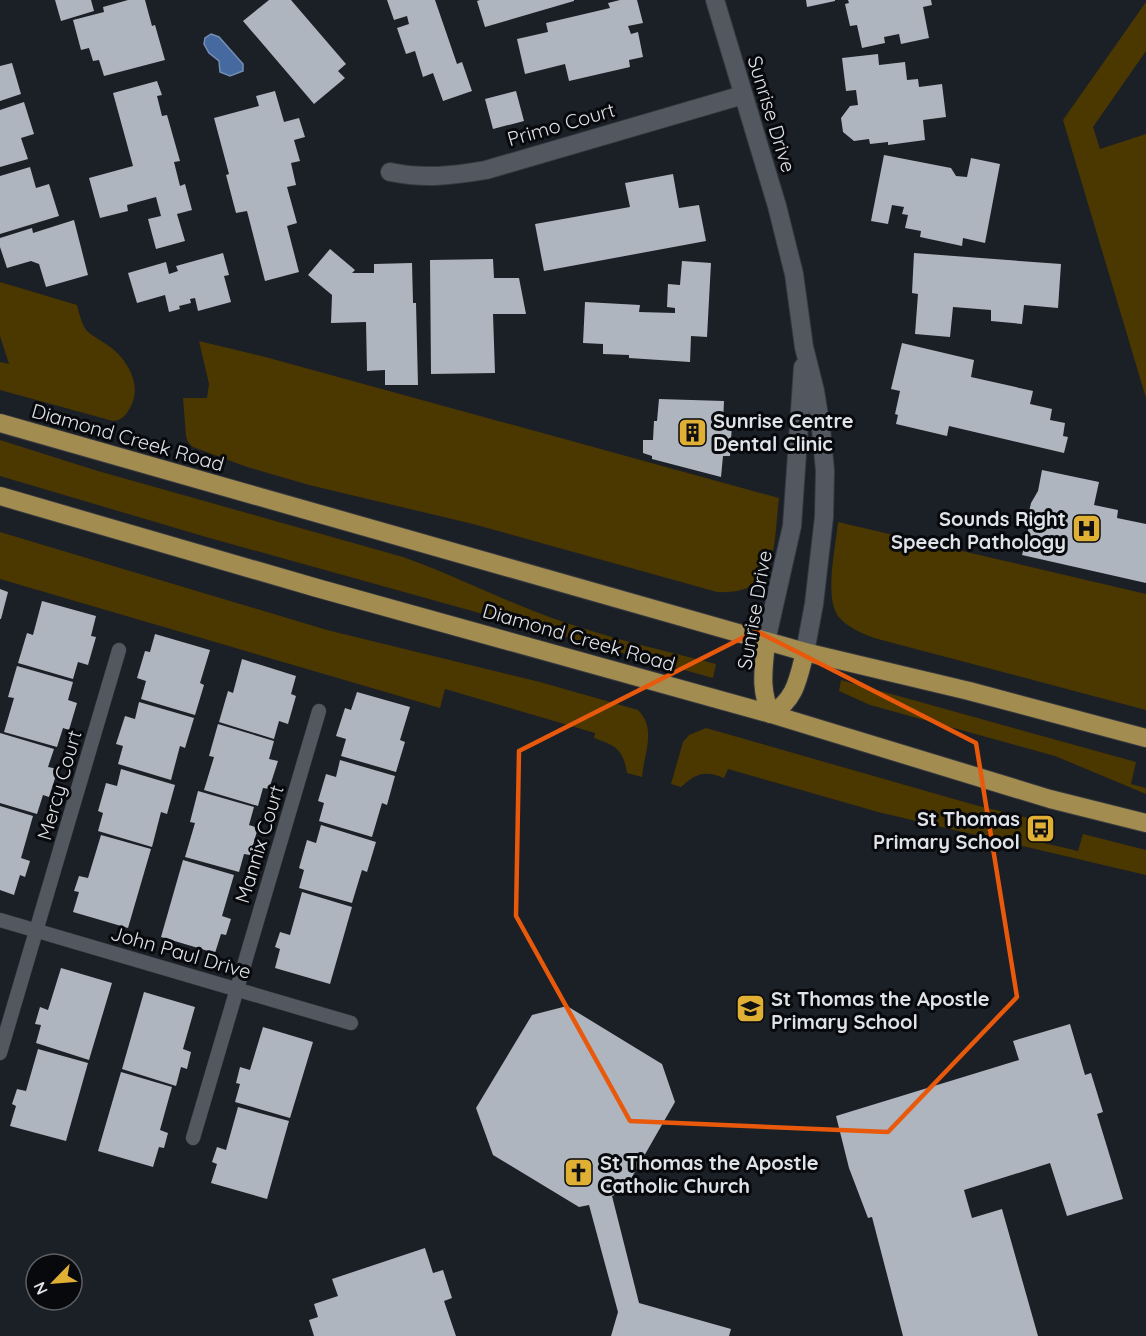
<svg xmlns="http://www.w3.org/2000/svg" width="1146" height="1336" viewBox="0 0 1146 1336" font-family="Quicksand,sans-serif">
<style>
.green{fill:#4b3700}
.water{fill:#466a9f;stroke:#748eb5;stroke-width:1.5}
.building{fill:#afb5be}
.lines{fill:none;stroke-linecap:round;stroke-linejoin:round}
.lane-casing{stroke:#36393f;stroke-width:15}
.street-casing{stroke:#36393f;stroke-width:20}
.primary-casing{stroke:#36393f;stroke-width:20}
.lane{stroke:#535860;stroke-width:14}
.street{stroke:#535860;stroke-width:18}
.primary{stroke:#a38c50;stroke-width:18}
.marked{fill:none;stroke:#e8590c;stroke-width:4.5;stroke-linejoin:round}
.labels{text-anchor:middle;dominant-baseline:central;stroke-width:6;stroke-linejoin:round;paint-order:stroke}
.street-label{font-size:20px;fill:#e0e3e7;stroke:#07090c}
.poi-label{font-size:20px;font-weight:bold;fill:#e0e3e7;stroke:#07090c;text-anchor:start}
</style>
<rect width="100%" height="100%" fill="#1b1f26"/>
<g class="green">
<path d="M1146,2V51L1093,127L1100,149L1146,134V398L1063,120Z"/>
<path d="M0,282L77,305C79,313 82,325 87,331C95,338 106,343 114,350C130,364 142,388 130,408C126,415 121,421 113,421L0,390V362L9,364L0,336Z"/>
<path d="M199,341L269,358L779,498C773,545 780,595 717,592L473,524L309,485L247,467L193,447L188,442L186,436L183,398H207L209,384Z"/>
<path d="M0,440L98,471L403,557C454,575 502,600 552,618C605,637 661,650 716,664L713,678L206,537L0,476Z"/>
<path d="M838,522L1146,594V710L874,638C861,633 847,627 838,616C824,596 836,546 838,522Z"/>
<path d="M0,532L327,630L540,682L638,710C657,729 644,753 642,777L627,773C623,749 616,746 594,738L595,733L445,689L440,708L0,579Z"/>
<path d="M841,680L1136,762L1131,784L1146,788V794L1055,756L870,705L839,691Z"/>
<path d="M706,728L975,805L1032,819L1027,839L1078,851L1083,834L1146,850V875L878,812L728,769L724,778C705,770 696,773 681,787L671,784L683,742L689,735Z"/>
</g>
<path class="water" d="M211,34L219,37L243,64V71L230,76L220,72L219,61L209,53L204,44L205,38Z"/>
<g class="building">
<path d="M55,0H91L94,11L61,21Z"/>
<path d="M128,0H145L152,26L155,25L165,60L104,76L99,60L93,61L89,48L81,50L73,20L104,12L103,7Z"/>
<path d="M269,0H291L346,64L338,71L345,78L314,104L243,21Z"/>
<path d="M387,0H435L457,64L462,62L472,91L443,101L433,73L423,77L415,51L406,54L397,28L409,24L407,16L394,20Z"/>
<path d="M480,0H574V1L485,27L477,1Z"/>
<path d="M620,0H637L643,23L628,26L631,34L638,32L643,57L629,60L630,67L569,81L565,64L525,74L517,39L548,32L546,23L610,8L608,3Z"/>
<path d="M806,0H835V1L807,7Z"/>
<path d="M848,0H931L932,5L923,7L929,38L901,44L899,34L884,37L885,43L862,48L857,25L850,26L845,4L849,3Z"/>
<path d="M878,54L879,65L905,62L907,80L918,79L919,87L942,84L946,117L923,120L925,140L888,145V142L870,144L869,139L854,141L843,132L841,118L850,106L858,105L856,90L846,91L842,58Z"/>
<path d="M12,63L21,94L0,101V66Z"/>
<path d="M157,81L162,95L157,96L162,116L167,115L180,161L174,162L180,186L185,184L192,210L177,214L185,241L156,249L148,219L161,216L156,197L127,205L128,211L100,218L89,178L133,166L113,93Z"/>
<path d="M275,91L284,122L299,118L305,137L294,140L300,161L291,163L296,185L287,187L297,223L287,226L299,272L265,281L247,211L236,213L226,175L229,174L214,118L259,106L256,96Z"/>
<path d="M516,91L524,121L493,129L485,99Z"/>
<path d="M24,102L34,134L21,138L28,159L0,167V110Z"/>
<path d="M884,155L951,168L956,176L967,177L971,158L1000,164L985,243L963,238L962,246L920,237L921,231L905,228L908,215L902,214L904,207L892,205L888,224L871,221Z"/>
<path d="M30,167L36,188L49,184L59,216L0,234V176Z"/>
<path d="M673,174L679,208L699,205L706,241L544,271L535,224L630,207L625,183Z"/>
<path d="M74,220L88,275L46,287L39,264L31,261L7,268L0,247V238L32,228L33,233Z"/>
<path d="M330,249L355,270L352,273H374V264L412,263L413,303H416L418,385H385V370L367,371L366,322L331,323L332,295L308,275Z"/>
<path d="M223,253L229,275L224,276L231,302L198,311L195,298L190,299L191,303L179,306L180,309L169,312L165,295L137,303L128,273L166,262L169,274L178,271L176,266Z"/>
<path d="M914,253L1061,264L1058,308L1024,305L1022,324L991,321V310L953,307L950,337L915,334L918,294L912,293Z"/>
<path d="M493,259L494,278H519L526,314H493L495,373L431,374L430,260Z"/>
<path d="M682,261L711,263L707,337L691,336L690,362L629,358V355L603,354V344L583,343L585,302L640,305L639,312L675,313V308L667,307L668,284L680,285Z"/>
<path d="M902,343L974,360L971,377L1033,391L1030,404L1052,409L1050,420L1065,423L1063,436L1068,437L1064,453L949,426L947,436L896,424L898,415L895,414L900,391L891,389Z"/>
<path d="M659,399L724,401L723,424H732L730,456H723L721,477L652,459V456L643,453V440H653L654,421H657Z"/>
<path d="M1042,470L1099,482L1094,505L1118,510L1117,518L1146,524V583L1022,555L1028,533L1029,512L1031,503L1038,491Z"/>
<path d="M0,589L8,592L1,619H0Z"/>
<path d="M42,601L96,616L91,636L96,637L88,665L78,662L73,679L18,663L27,633L33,635Z"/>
<path d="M155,634L210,650L200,683L204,685L195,715L141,699L146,681L137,678L145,651L150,652Z"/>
<path d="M242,659L296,676L291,694L296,696L288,724L279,721L274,739L219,722L228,691L233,693Z"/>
<path d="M17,666L73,682L68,700L77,703L69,730L63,728L57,747L4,732L14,698L8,697Z"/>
<path d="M357,692L410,707L400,740L405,742L396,772L341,756L346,739L336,736L345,708L351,710Z"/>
<path d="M139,702L194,718L185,748L180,746L171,780L118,764L123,746L116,744L125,716L135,719Z"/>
<path d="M218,724L274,741L269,759L278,761L269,789L263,788L258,806L204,790L214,757L209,756Z"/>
<path d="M0,733L54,749L48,767L58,769L49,797L43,795L37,814L0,803Z"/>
<path d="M340,760L395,776L387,805L382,803L372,837L319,821L324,803L318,801L326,774L336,777Z"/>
<path d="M121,769L175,785L167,814L161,812L152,847L98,831L103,813L98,811L106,783L117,786Z"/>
<path d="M198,791L254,807L249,825L258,828L250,855L244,854L239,872L185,857L195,823L190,822Z"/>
<path d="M0,806L33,816L21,858L30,861L25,877L20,875L14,895L0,890Z"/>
<path d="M321,825L376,842L367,872L362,870L352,903L299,888L304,870L299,868L307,840L316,843Z"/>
<path d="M101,835L151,849L128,928L73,912L79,892L74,891L79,876L88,878Z"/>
<path d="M183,860L234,875L222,916L231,919L226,935L221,934L215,953L161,937Z"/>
<path d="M302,892L352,907L330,984L275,968L280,949L275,947L280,932L290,935Z"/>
<path d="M61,968L112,983L89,1060L36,1043L41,1025L35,1024L40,1007L48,1010Z"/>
<path d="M144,992L195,1007L183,1049L191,1052L187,1069L181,1067L176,1086L122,1069Z"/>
<path d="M567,1006L662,1064L675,1102L624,1191L612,1196L639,1303L731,1329L729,1336H611L618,1312L589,1205L579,1207L493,1155L476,1108L532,1015Z"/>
<path d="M1070,1024L1085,1075L1091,1073L1103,1112L1097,1114L1123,1199L1067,1216L1050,1163L964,1190L972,1218L1002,1209L1038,1336H903L872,1217L868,1218L849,1168L836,1116L1019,1060L1013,1041Z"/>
<path d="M263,1027L313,1042L290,1118L235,1102L240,1084L236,1083L240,1067L250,1070Z"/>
<path d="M38,1049L88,1063L66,1141L10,1126L16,1106L12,1104L17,1089L26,1091Z"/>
<path d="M121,1072L172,1087L160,1130L168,1133L164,1148L159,1147L153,1167L98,1151Z"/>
<path d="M238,1107L289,1121L267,1199L211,1183L217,1164L212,1162L217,1147L226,1150Z"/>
<path d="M425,1248L433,1273L443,1270L452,1298L444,1301L456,1336H314L309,1320L318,1317L314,1304L338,1296L332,1279Z"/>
</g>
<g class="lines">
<defs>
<g id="lane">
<path d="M0,920L351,1023"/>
<path d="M0,1053L119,650"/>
<path d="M193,1138L319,711"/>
</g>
<g id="street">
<path d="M715,0L777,206L794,274L804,347L815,391L821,428L825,471L824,517L814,604L805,652"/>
<path d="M390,172C425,179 451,176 486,170L743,95"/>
<path d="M766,641L792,526L803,367"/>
</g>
<g id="primary">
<path d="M0,423L805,652L969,691L1146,738"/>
<path d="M0,496L317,588L771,714L1050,799L1146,823"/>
<path d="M766,641C764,668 759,689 771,714"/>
<path d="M771,714C796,699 798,679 805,652"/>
</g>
</defs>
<use href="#lane" class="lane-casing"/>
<use href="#street" class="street-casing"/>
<use href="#primary" class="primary-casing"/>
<use href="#lane" class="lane"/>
<use href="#street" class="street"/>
<use href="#primary" class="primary"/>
</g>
<path class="marked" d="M756,631L976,743L1017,997L888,1132L630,1121L516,916L519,751Z"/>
<defs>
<symbol id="building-square" viewBox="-11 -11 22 22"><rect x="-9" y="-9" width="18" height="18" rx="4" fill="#dfb034" stroke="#07090c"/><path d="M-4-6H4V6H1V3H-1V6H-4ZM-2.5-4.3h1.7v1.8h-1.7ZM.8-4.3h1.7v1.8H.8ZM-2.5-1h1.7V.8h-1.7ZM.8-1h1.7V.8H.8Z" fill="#111"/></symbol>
<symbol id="hospital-square" viewBox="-11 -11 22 22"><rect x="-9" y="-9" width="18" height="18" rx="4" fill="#dfb034" stroke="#07090c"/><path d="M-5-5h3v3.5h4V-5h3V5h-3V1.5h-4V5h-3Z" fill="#111"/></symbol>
<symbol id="bus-square" viewBox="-11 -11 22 22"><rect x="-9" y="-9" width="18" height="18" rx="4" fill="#dfb034" stroke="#07090c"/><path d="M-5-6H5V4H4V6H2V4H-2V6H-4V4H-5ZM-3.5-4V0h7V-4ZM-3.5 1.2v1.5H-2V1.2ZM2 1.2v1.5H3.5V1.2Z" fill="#111"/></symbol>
<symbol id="school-square" viewBox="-11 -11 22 22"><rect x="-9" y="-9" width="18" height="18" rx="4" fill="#dfb034" stroke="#07090c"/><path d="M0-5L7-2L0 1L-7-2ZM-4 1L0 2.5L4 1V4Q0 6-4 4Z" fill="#111"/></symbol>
<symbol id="church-square" viewBox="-11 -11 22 22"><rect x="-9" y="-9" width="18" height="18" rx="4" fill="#dfb034" stroke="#07090c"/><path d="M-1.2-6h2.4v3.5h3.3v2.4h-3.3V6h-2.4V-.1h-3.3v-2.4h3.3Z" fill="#111"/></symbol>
</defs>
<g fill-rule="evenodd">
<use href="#building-square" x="676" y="416" width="33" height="33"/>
<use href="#hospital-square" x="1070" y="512" width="33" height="33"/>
<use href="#bus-square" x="1024" y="812" width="33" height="33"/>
<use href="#school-square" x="734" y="992" width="33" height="33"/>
<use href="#church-square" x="562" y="1156" width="33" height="33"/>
</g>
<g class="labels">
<g class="street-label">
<text transform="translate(772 114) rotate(73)">Sunrise Drive</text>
<text transform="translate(561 124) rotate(-16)">Primo Court</text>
<text transform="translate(128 437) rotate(16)">Diamond Creek Road</text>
<text transform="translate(754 610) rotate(-80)">Sunrise Drive</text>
<text transform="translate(579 637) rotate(16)">Diamond Creek Road</text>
<text transform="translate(59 785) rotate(-74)">Mercy Court</text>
<text transform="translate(259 844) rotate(-73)">Mannix Court</text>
<text transform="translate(181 952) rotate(16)">John Paul Drive</text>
</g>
<g class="poi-label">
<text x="713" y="420">Sunrise Centre<tspan x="713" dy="23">Dental Clinic</tspan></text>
<text x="1066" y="518" text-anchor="end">Sounds Right<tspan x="1066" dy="23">Speech Pathology</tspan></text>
<text x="1020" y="818" text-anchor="end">St Thomas<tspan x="1020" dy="23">Primary School</tspan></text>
<text x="771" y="998">St Thomas the Apostle<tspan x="771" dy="23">Primary School</tspan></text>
<text x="600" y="1162">St Thomas the Apostle<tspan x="600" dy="23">Catholic Church</tspan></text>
</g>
</g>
<g transform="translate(54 1282) rotate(245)"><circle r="28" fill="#07090c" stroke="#5e6064" stroke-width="1.5"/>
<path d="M0-4.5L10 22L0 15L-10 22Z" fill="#dfb034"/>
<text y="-9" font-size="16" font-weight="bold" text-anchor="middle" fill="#e0e3e7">N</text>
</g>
</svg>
